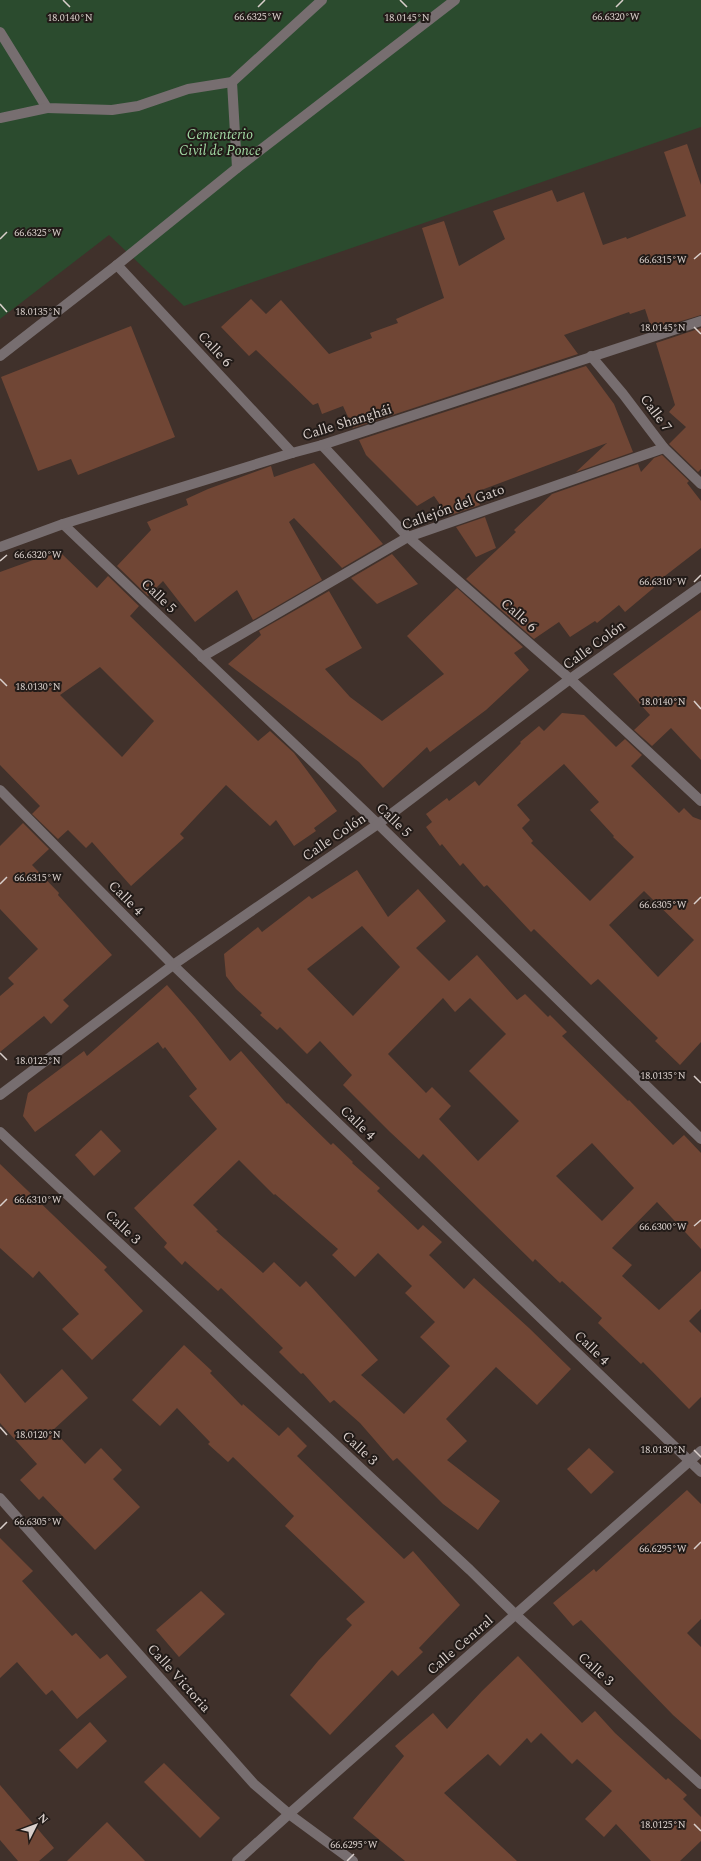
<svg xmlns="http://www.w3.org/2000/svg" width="701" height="1861" viewBox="0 0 701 1861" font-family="Spectral,serif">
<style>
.green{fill:#2b4b2e}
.building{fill:#704635;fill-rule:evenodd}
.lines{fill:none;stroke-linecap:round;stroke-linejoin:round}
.minor{stroke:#776e70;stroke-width:10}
.ticks{fill:none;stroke:#d9cfcb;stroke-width:1.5}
.labels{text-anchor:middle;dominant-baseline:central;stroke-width:4;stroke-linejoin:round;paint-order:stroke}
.park-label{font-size:14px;font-style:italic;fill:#a2daa4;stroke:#221b18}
.street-label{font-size:14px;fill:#d9cfcb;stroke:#221b18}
.ticks-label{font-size:10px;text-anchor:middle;fill:#d9cfcb;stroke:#221b18;stroke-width:4;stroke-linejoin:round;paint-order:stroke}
</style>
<rect width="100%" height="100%" fill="#40312b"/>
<path class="green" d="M0,0H701V127L184,306L109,235L0,319Z"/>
<g class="building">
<path d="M687,144L701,185V315L652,330L645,309L630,314L629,312L564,335L578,354L353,428L343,406L322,414L318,403L313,405L256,350L249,356L221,327L251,299L266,314L281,300L329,354L372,338L370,333L398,323L396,319L444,298L422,228L444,221L459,266L505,239L493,211L552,190L557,202L584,192L603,245L626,237L627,239L686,216L664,152Z"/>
<path d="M131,326L175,437L78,475L71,459L38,471L1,377Z"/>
<path d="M701,328V469L698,472L669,444L686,427L669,412L675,405L656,343Z"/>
<path d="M586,366L614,404L633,452L576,472L607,443L476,492L480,505L448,516L434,496L417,506L366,455L359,440Z"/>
<path d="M662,455L689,481L687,483L701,501V548L661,579L663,580L625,612L619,605L597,623L595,621L570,637L559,622L534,639L466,579L516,532L514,530L552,494L638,464L641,472L654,458Z"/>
<path d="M314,463L383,544L342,568L294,518L289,522L322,580L253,620L237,590L195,622L163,581L148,596L117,566L151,530L147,522L188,505L186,499L208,489L271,466L274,477Z"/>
<path d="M485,517L496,548L476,557L456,527Z"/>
<path d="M62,554L97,588L108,576L139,606L130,616L258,741L270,731L294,753L337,811L314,828L316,831L294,846L276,820L270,826L226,785L180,834L184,838L131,886L92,842L86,848L68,830L58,839L32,814L40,806L0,765V572L47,555ZM100,667L154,721L122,757L60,695Z"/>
<path d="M392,554L418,584L377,604L351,578Z"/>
<path d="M457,588L523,647L514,653L529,670L486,710L451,736L430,752L427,747L383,788L359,762L228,664L261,635L259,631L329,591L362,648L325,669L350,697L382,721L444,674L407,636Z"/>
<path d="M701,610V760L671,728L652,746L634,730L650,715L613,674Z"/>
<path d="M562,713L584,715L616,747L625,739L642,755L631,766L679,813L684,808L693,817L701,820V1042L680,1065L655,1041L658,1038L598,979L591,985L534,929L531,932L487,885L484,887L463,863L460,866L442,844L440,846L426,827L432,822L426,814L447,798L449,801L475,781L479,786L521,743L520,742L539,726L544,731ZM564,764L599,802L590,810L614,836L613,837L634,857L590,901L531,843L533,841L522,828L530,820L517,805ZM644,891L694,940L658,977L609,925Z"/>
<path d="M23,823L49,849L32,865L59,893L58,895L112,955L63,1000L69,1006L51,1024L44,1016L0,1052V996L14,984L8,978L38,949L0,909V846Z"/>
<path d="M357,870L388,917L418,889L446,921L416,948L449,981L477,955L517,1000L525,994L548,1017L550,1015L567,1032L562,1036L628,1101L629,1100L673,1145L684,1135L701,1153V1249L657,1202L612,1248L632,1265L622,1276L659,1310L701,1271V1309L689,1321L701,1333V1397L689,1409L643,1362L641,1364L598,1323L602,1318L562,1281L560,1283L535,1259L533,1262L423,1154L419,1159L390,1132L343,1085L352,1075L320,1041L307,1054L280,1027L277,1030L260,1015L262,1013L236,989L226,976L224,954L258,927L262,932L309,896L312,899ZM362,926L400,967L353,1016L307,969ZM443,998L455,1012L470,998L506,1034L469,1071L519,1121L478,1161L439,1119L451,1106L432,1087L426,1093L388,1054ZM592,1143L634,1188L602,1221L556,1176Z"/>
<path d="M167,985L195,1017L230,1061L241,1051L287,1104L288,1103L331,1145L333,1143L353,1162L352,1163L380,1188L377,1191L418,1230L423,1225L442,1242L429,1255L464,1289L474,1278L529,1328L571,1369L537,1405L496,1367L446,1419L467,1441L447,1460L500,1501L478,1530L443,1504L397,1458L393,1461L360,1423L334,1400L330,1403L303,1373L301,1374L279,1352L283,1348L221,1288L218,1291L185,1261L182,1265L164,1247L167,1243L134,1208L217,1129L189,1096L197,1089L165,1047L163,1049L158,1042L35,1132L23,1116L28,1093L84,1051L87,1056ZM239,1160L274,1195L275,1194L338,1249L332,1255L355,1277L378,1253L412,1286L405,1293L435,1322L420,1337L450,1366L404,1414L361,1375L378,1360L306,1281L300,1287L274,1262L263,1273L216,1231L218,1230L193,1205Z"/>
<path d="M101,1130L121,1151L94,1176L75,1155Z"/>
<path d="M0,1164L107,1267L104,1270L143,1311L92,1360L62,1329L79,1314L39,1271L33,1278L0,1248Z"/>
<path d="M184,1345L212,1371L210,1373L242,1406L243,1404L279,1436L288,1427L307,1446L297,1456L404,1559L413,1551L460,1605L419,1648L423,1652L398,1676L392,1670L330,1735L290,1695L318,1661L352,1625L346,1619L365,1602L285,1526L294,1516L233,1457L228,1462L208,1444L210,1442L177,1408L160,1426L132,1400Z"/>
<path d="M62,1369L88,1398L53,1430L85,1464L101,1448L122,1470L113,1479L140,1507L95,1550L43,1496L39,1500L20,1480L37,1464L0,1423V1373L25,1403Z"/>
<path d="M589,1448L614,1472L591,1494L567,1469Z"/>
<path d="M687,1490L701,1504V1619L687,1633L701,1647V1740L673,1715L581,1620L573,1626L553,1603L594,1569L596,1572Z"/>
<path d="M0,1538L33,1571L22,1581L72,1636L76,1633L100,1659L107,1654L127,1677L77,1719L52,1690L46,1695L17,1662L0,1678Z"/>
<path d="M201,1591L225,1614L179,1657L156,1630Z"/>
<path d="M518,1656L582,1723L595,1711L615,1733L666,1780L668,1778L687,1795L683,1799L701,1817V1841L680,1861H651L616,1824L604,1837L585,1819L612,1791L577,1759L572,1764L541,1733L531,1743L527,1738L500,1766L488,1754L444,1793L517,1861H405L353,1818L404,1756L395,1746L433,1713L447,1729L482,1691Z"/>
<path d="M90,1722L107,1741L77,1769L59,1750Z"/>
<path d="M164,1763L220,1818L200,1838L144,1782Z"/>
<path d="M0,1785L54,1848L39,1861H18L0,1840Z"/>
<path d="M107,1822L145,1861H67Z"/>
</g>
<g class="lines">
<g class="minor">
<path d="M0,32L47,108L112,110L138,106L188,89L232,82L322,0"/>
<path d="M232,82L237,168"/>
<path d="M0,118L47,108"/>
<path d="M117,265L292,453"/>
<path d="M0,356L117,265L237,168L455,0"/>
<path d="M591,356L623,394L664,448L701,484"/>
<path d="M322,445L408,537L570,679L701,801"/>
<path d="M63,524L378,824L701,1139"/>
<path d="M0,547L63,524L292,453L322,445L701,321"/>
<path d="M202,657L408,537L664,448"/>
<path d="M0,790L173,965L701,1472"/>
<path d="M0,1095L173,965L378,824L570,679L701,586"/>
<path d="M0,1132L470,1570L516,1615L701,1784"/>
<path d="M0,1498L254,1784L289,1814L353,1861"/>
<path d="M237,1861L289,1814L701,1451"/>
</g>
</g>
<path class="ticks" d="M63,0L70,7M400,0L407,7M258,7L265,0M616,7L623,0M0,239L7,232M694,259L701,253M0,304L7,312M694,327L701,334M0,561L7,555M694,582L701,575M0,679L7,686M694,701L701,709M0,884L7,877M694,904L701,897M0,1053L7,1060M694,1076L701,1083M0,1206L7,1199M694,1226L701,1220M0,1427L7,1435M694,1450L701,1457M0,1529L7,1522M694,1549L701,1542M694,1824L701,1831M347,1861L354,1854"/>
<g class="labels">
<g class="park-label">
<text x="220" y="134">Cementerio<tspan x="220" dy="16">Civil de Ponce</tspan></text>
</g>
<g class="street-label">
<text transform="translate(215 349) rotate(47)">Calle 6</text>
<text transform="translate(656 413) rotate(53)">Calle 7</text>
<text transform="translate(347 422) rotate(-17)">Calle Shanghái</text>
<text transform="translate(453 507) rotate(-20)">Callejón del Gato</text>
<text transform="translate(159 596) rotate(44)">Calle 5</text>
<text transform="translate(519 615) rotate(41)">Calle 6</text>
<text transform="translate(594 645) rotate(-36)">Calle Colón</text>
<text transform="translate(394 820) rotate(44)">Calle 5</text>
<text transform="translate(334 837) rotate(-34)">Calle Colón</text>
<text transform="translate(126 898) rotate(45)">Calle 4</text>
<text transform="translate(358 1123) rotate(44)">Calle 4</text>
<text transform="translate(123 1227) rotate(43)">Calle 3</text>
<text transform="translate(592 1348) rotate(44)">Calle 4</text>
<text transform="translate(360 1448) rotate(43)">Calle 3</text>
<text transform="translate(460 1645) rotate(-41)">Calle Central</text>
<text transform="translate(596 1669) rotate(42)">Calle 3</text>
<text transform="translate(179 1678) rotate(48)">Calle Victoria</text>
</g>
</g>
<g class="ticks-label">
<text x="258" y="20">66.6325°W</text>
<text x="616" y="20">66.6320°W</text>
<text x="70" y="21">18.0140°N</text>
<text x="407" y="21">18.0145°N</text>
<text x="38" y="236">66.6325°W</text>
<text x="663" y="263">66.6315°W</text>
<text x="38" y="315">18.0135°N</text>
<text x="663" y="331">18.0145°N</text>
<text x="38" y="558">66.6320°W</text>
<text x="663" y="585">66.6310°W</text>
<text x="38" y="690">18.0130°N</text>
<text x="663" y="705">18.0140°N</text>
<text x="38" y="881">66.6315°W</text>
<text x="663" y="908">66.6305°W</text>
<text x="38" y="1064">18.0125°N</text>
<text x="663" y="1079">18.0135°N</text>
<text x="38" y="1203">66.6310°W</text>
<text x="663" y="1230">66.6300°W</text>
<text x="38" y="1438">18.0120°N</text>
<text x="663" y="1453">18.0130°N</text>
<text x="38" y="1525">66.6305°W</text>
<text x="663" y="1552">66.6295°W</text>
<text x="663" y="1828">18.0125°N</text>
<text x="354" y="1848">66.6295°W</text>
</g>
<g transform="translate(36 1825) rotate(48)" stroke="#221b18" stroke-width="3" paint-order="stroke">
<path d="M0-3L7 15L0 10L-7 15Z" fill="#d9cfcb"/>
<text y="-6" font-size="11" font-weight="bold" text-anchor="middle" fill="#d9cfcb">N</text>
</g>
</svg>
